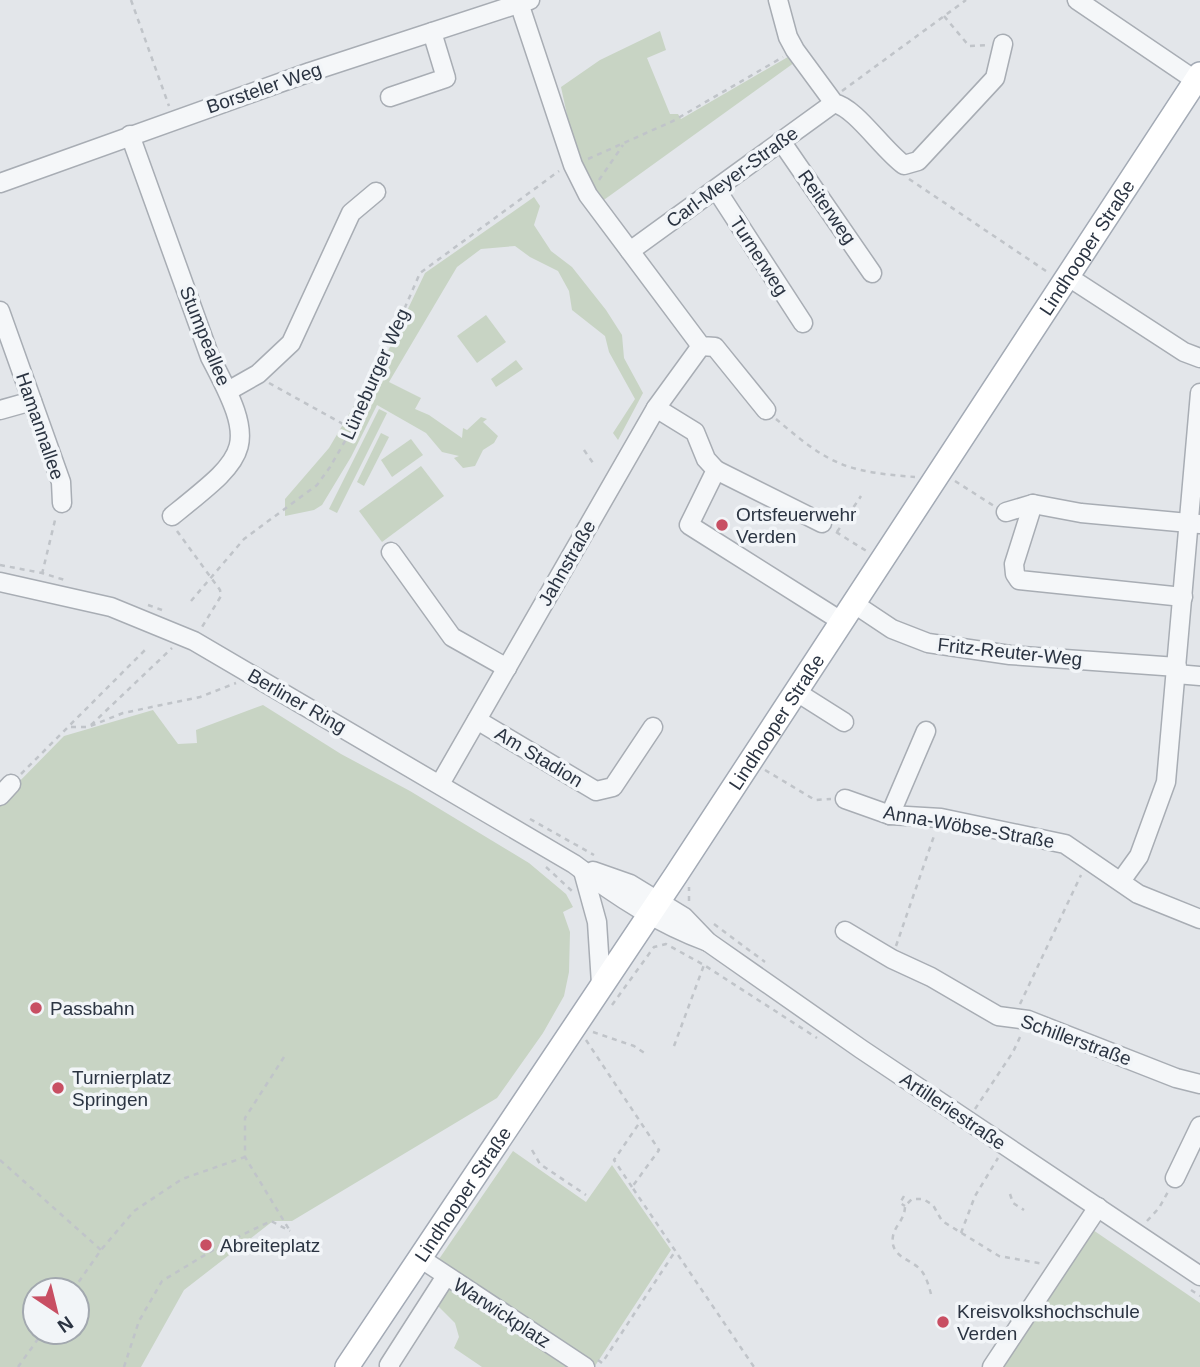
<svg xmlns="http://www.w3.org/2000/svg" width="1200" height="1367" viewBox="0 0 1200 1367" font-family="Helvetica,sans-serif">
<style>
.green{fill:#c8d4c4;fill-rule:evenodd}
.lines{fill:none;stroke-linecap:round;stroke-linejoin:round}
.minor-casing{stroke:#a8adb4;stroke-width:21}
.major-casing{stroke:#a3aab5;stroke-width:26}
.path{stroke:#c0c4c9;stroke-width:2.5;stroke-dasharray:5 5;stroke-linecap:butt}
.minor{stroke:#f5f7f9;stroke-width:18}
.major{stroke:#fff;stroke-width:23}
.poi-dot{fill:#c84f63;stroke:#f2f5f8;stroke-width:2.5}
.labels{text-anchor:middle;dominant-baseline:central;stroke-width:7;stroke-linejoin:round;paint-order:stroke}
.street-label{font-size:19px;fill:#2b3442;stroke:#f2f5f8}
.poi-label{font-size:19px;fill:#2b3442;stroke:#f2f5f8;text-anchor:start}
</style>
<rect width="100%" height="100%" fill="#e3e6ea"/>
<g class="green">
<path d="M660,31L666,50L647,58L670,114H678L681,119L793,54L798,60L601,202L575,152L561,87L600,60Z"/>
<path d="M534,197L540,206L534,225L551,251L572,267L606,310L622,335L624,358L643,393L618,440L613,433L635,399L609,352L605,336L572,310L569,291L558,271L530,257L515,246L481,249L457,267L389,382L421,398L415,409L429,415L462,438L463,428L467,430L481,417L487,419L483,422L498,436L494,443L483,450L475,466L463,468L454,458L459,456L442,452L426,433L377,405L351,457L322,505L314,510L285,516V499L329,448L355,404L378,372L425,273Z"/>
<path d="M486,315L506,342L477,363L457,336Z"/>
<path d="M516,360L523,369L496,387L491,379Z"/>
<path d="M379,409L387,413L337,513L329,509Z"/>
<path d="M381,433L389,437L364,486L357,482Z"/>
<path d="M411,439L423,455L392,477L381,460Z"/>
<path d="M421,466L444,496L382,542L359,511Z"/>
<path d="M263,705L341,754L410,791L529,863L566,894L573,907L563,912L570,932L569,972L564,996L543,1033L497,1098L292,1221H273L184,1290L141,1367H0V781L10,791L64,736L153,710L178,744L197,743L196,730ZM35,1290H77V1332H35Z"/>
<path d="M513,1151L586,1202L612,1165L671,1250L595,1366L437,1262Z"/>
<path d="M1093,1230L1200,1303V1367H1002Z"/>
<path d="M446,1287L567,1367H482L454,1348L459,1337L455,1323L435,1303Z"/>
</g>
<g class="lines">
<defs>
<g id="minor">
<path d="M518,0L573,165L588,195L701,346L715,347L766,410"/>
<path d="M778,0L788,37L795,50L834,103C856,108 882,149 904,165L918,161L995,78L1003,44"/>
<path d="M1077,0L1195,80"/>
<path d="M390,97L446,78L432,32"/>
<path d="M130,135L210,357C259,449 249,454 172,516"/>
<path d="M781,141L872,273"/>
<path d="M0,183L310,72L530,0"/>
<path d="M716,189L803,323"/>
<path d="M630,251L834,103"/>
<path d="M1067,276L1184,352L1200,358"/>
<path d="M0,311L61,482L62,503"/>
<path d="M228,391L258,374L291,343L351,213L376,192"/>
<path d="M656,408L695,432L706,459L716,470L689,525L841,621"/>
<path d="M0,410L32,401"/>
<path d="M716,470L822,523"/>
<path d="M1033,504L1014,564L1015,574L1019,580L1183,597"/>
<path d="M1006,512L1033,504L1081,513L1200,524"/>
<path d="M391,552L452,637L507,668"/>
<path d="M0,582L111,607L194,641L574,864C616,896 659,924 708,942"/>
<path d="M853,603L892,629L928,643L1010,655L1177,667"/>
<path d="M1176,674L1200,676"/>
<path d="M795,691L844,722"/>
<path d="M477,720L596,791L613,787L653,727"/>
<path d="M440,784L656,408L701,346"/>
<path d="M0,796L11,784"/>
<path d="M845,799L890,815L941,818L1065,844L1138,894L1200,919"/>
<path d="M890,815L926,731"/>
<path d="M583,871L597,922L601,984"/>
<path d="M593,871L630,884L684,917L708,942L861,1049L1200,1276"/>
<path d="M1121,881L1139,856L1166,782L1200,393"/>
<path d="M845,931L892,959L931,977L998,1016L1028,1020L1176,1078L1200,1084"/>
<path d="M1175,1178L1200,1126"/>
<path d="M420,1258L585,1367"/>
<path d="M390,1367L389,1365L446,1276"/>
<path d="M992,1367L1098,1207"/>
</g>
<g id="major">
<path id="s1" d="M347,1367L676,875L1200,74"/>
</g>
</defs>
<use href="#minor" class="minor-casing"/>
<use href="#major" class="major-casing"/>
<g class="path">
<path d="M131,0L169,106"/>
<path d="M944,16L969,46L989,45"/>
<path d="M842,91L966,0"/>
<path d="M588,159L673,121L783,57"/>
<path d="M909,179L1049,273"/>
<path d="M599,180L623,145"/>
<path d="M269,383L352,429"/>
<path d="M776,419C795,435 817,454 839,463C862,473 891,475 915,477"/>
<path d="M584,450L593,463"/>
<path d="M955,481L994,506"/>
<path d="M177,531L220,590L221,596L202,627"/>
<path d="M836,532L868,552"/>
<path d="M837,532L861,496"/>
<path d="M0,565L42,573L68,581"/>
<path d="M42,574L56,516"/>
<path d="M191,601L244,539L317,485L330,467L352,429L420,273L559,171"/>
<path d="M148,605L162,610"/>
<path d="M91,725L172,648"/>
<path d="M71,727H88L123,713L200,697L236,683"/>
<path d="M765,770L815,800L831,799"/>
<path d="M21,774L148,647"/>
<path d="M530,819L594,855"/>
<path d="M546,867L572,891"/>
<path d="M689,901V887"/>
<path d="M714,924L765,962"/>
<path d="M896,946L935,833"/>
<path d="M1020,1004L1081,875"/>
<path d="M612,1005L654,947L666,944L704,965L817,1038"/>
<path d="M593,1032L634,1046L646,1054"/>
<path d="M586,1040L659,1150L632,1187L754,1367"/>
<path d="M674,1046L704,965"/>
<path d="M284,1057L245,1118V1157L290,1231"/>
<path d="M975,1109L1013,1052L1021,1035"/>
<path d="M532,1150L540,1164L586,1195"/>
<path d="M0,1160L101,1250"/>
<path d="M632,1187L614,1160L640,1122"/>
<path d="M1010,1194L1013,1203L1024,1210"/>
<path d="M904,1196L900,1203L905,1206"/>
<path d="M1147,1221L1159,1208L1169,1190"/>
<path d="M961,1233L975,1196L998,1158"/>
<path d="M73,1290L101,1250L134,1211L182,1179L245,1157"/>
<path d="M1191,1290L1200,1296"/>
<path d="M931,1294C929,1287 927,1279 923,1273C915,1259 889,1259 893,1236C895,1225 905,1220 905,1206L912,1199H923L933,1205L942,1221L999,1256L1044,1264"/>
<path d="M598,1360L602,1363L676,1250"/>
<path d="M18,1367L43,1332"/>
<path d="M124,1367L139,1321L162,1281L223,1244L271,1221L290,1231"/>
</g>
<use href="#minor" class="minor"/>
<use href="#major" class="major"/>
</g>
<g class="poi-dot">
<circle cx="722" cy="525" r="7"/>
<circle cx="36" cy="1008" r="7"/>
<circle cx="58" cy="1088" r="7"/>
<circle cx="206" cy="1245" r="7"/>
<circle cx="943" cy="1322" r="7"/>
</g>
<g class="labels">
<g class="street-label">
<text transform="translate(264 88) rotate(-19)">Borsteler Weg</text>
<text transform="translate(732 177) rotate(-36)">Carl-Meyer-Straße</text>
<text transform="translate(827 207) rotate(55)">Reiterweg</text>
<text stroke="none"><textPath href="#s1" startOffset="1342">Lindhooper Straße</textPath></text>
<text transform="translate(759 256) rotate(57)">Turnerweg</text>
<text transform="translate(205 336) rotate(68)">Stumpeallee</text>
<text transform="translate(375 374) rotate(-66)">Lüneburger Weg</text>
<text transform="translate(40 426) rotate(71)">Hamannallee</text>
<text transform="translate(567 563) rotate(-60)">Jahnstraße</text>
<text transform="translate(1010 652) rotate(6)">Fritz-Reuter-Weg</text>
<text transform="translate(297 701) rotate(30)">Berliner Ring</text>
<text stroke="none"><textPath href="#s1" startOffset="775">Lindhooper Straße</textPath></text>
<text transform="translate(539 757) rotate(31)">Am Stadion</text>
<text transform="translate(969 827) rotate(10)">Anna-Wöbse-Straße</text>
<text transform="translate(1076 1040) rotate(20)">Schillerstraße</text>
<text transform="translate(953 1111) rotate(34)">Artilleriestraße</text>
<text stroke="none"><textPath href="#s1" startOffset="208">Lindhooper Straße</textPath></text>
<text transform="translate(502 1313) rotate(33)">Warwickplatz</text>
</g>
<g class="poi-label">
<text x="736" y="514">Ortsfeuerwehr<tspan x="736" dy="22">Verden</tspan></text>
<text x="50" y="1008">Passbahn</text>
<text x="72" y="1077">Turnierplatz<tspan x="72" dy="22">Springen</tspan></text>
<text x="220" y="1245">Abreiteplatz</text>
<text x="957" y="1311">Kreisvolkshochschule<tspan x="957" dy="22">Verden</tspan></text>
</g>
</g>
<g transform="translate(56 1311) rotate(145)"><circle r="33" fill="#f2f5f8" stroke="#a2a8af" stroke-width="2"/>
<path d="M0-5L12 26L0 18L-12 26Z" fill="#c84f63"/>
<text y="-10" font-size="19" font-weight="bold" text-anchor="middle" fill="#2b3442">N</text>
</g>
</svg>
